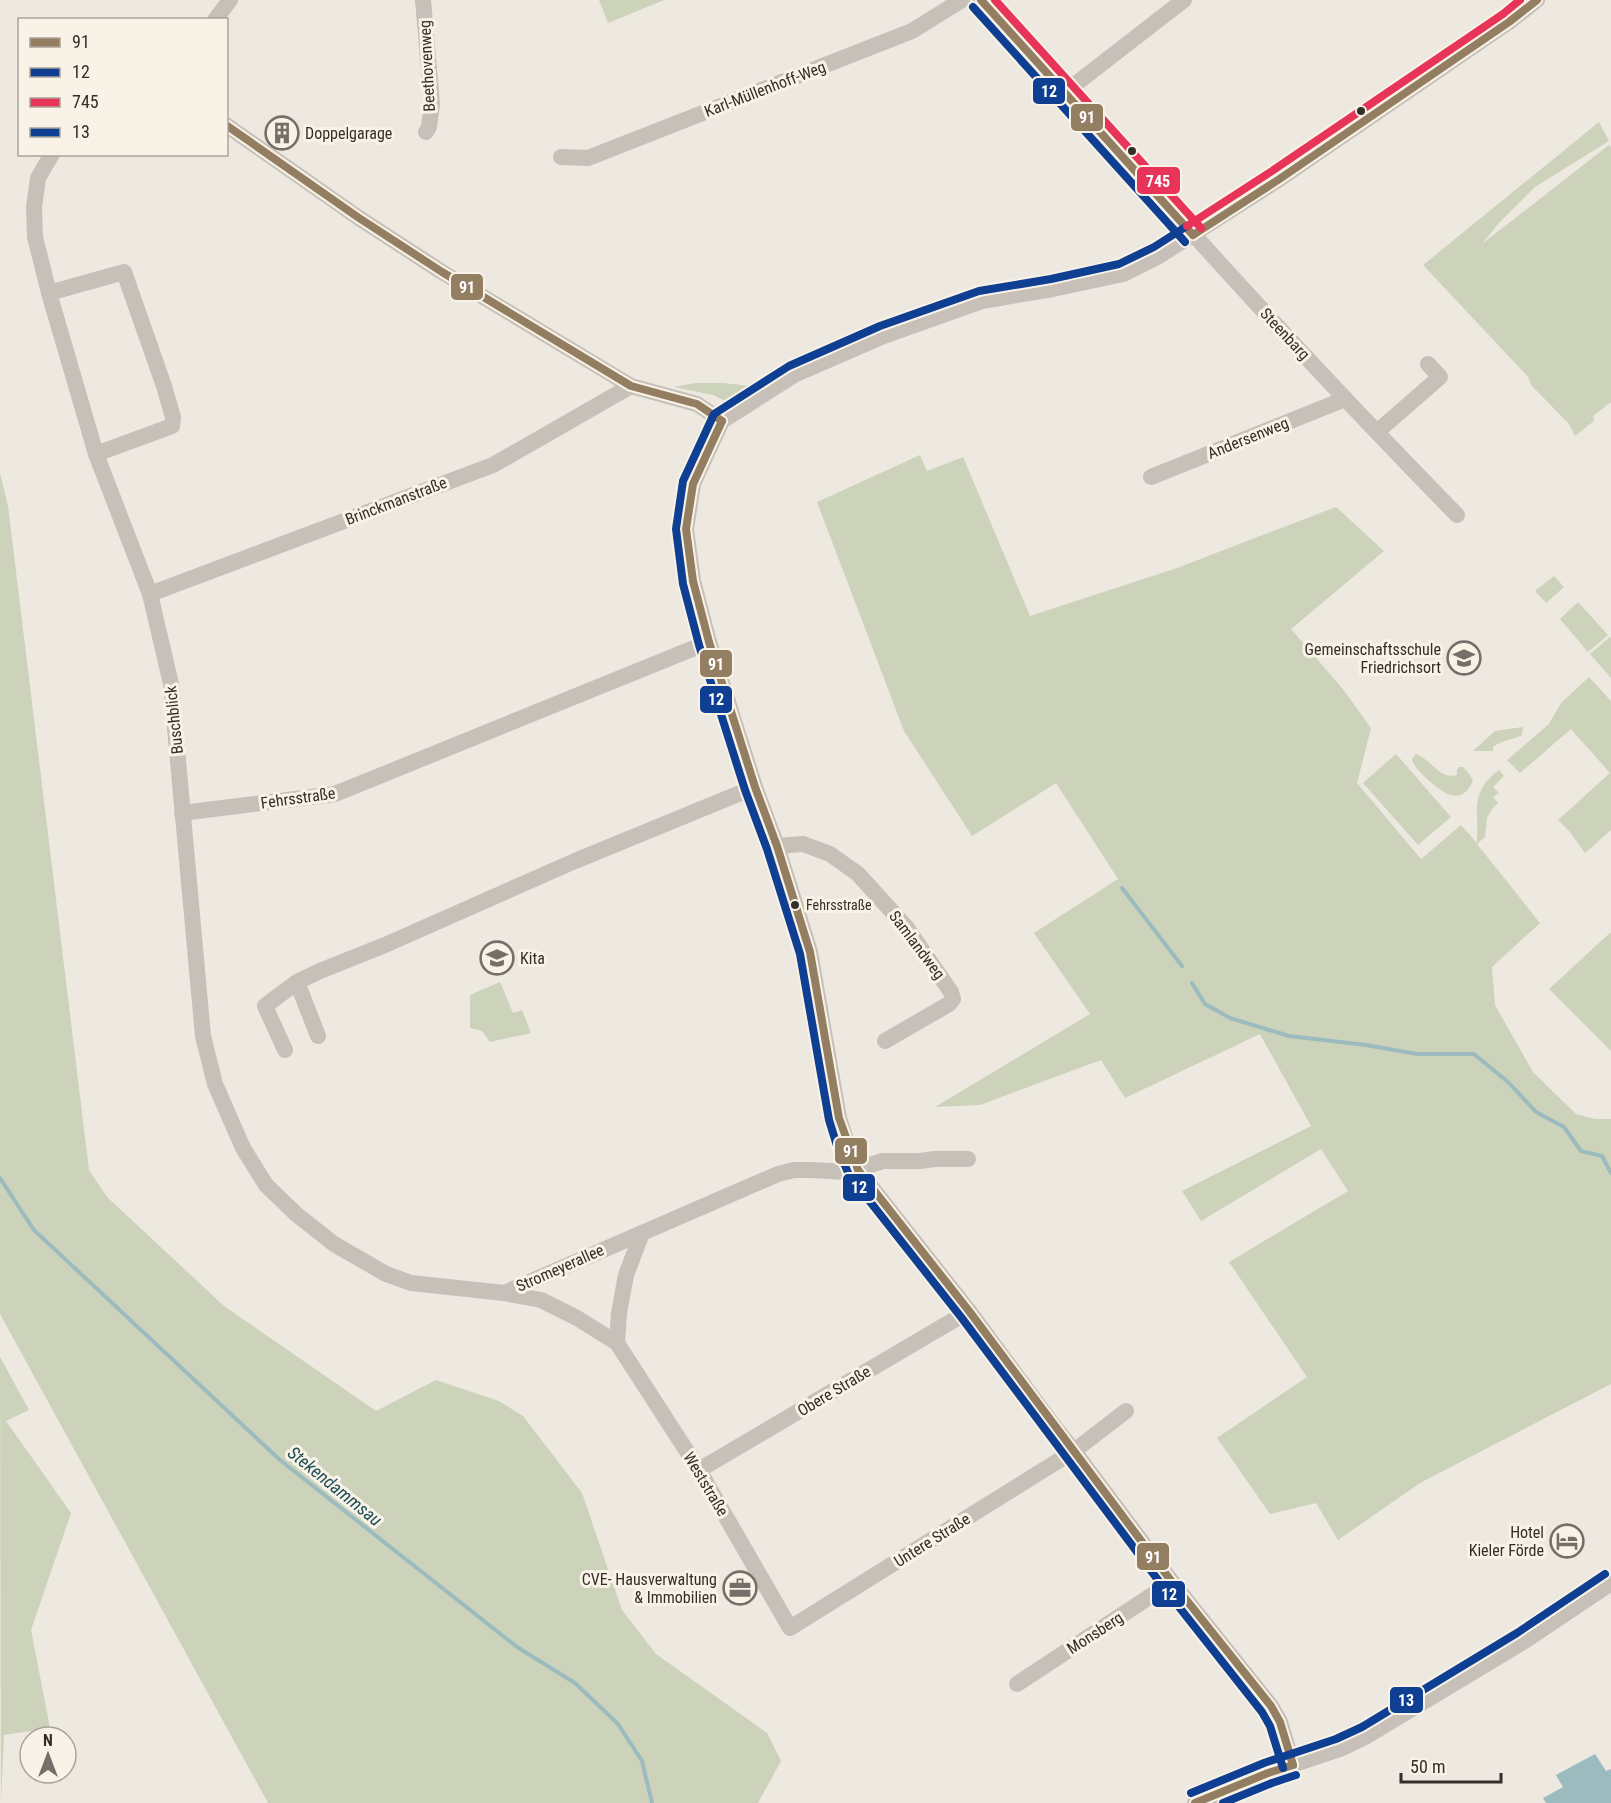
<svg xmlns="http://www.w3.org/2000/svg" width="1611" height="1803" viewBox="0 0 1611 1803" font-family="'Roboto Condensed',sans-serif">
<style>
.green{fill:#ccd3ba}
.water{fill:#9cbbbe}
.lines{fill:none;stroke-linecap:round;stroke-linejoin:round}
.stream{stroke:#9cbbbe;stroke-width:4}
.minor{stroke:#c6c0b9;stroke-width:16}
.bus-1-casing{stroke:#f9f3e7;stroke-width:12}
.bus-2-casing{stroke:#f9f3e7;stroke-width:12}
.bus-3-casing{stroke:#f9f3e7;stroke-width:12}
.bus-4-casing{stroke:#f9f3e7;stroke-width:12}
.bus-1{stroke:#947e62;stroke-width:8}
.bus-2{stroke:#0f3f93;stroke-width:8}
.bus-3{stroke:#e83458;stroke-width:8}
.bus-4{stroke:#0f3f93;stroke-width:8}
.bus-dot{fill:#362d28;stroke:#f9f3e7;stroke-width:2}
.labels{text-anchor:middle;dominant-baseline:central;stroke-width:6;stroke-linejoin:round;paint-order:stroke}
.bus-label{font-size:14px;fill:#362d28;stroke:#f9f3e7;text-anchor:start}
.street-label{font-size:16px;fill:#362d28;stroke:#f9f3e7}
.poi-label{font-size:16px;fill:#362d28;stroke:#f9f3e7;text-anchor:end}
.water-label{font-size:18px;font-style:italic;fill:#1d4f58;stroke:#f9f3e7}
.line-badge{stroke:#f9f3e7;stroke-width:2}
.badge-label{font-size:16px;text-anchor:middle;font-weight:bold;fill:#fff}
</style>
<rect width="100%" height="100%" fill="#ede8e0"/>
<g class="green">
<path d="M599,0H664L608,23Z"/>
<path d="M1599,122L1609,141L1535,187L1499,223L1482,244L1609,145L1611,147V402L1593,416L1594,421L1575,436L1569,424L1531,385L1528,377L1423,265Z"/>
<path d="M696,383H723L751,386L730,403L713,395L674,387Z"/>
<path d="M920,455L927,471L963,457L1030,616L1177,568L1336,507L1384,551L1291,629L1342,688L1371,728L1357,783L1421,859L1461,825L1477,843C1479,811 1469,792 1499,770L1504,776L1493,787L1499,793L1493,797L1498,803L1492,809L1487,818L1485,837L1477,844L1540,923L1492,967L1495,1005L1533,1072L1576,1114L1595,1119H1611V1384L1420,1483L1338,1540L1316,1503L1270,1514L1217,1438L1307,1377L1229,1262L1348,1191L1321,1149L1201,1221L1182,1191L1311,1126L1260,1034L1125,1098L1101,1060L980,1105L935,1107L1090,1014L1034,933L1118,879L1056,783L972,836L904,731L817,502Z"/>
<path d="M0,473L8,506L89,1170L107,1197L224,1306L376,1411L436,1380L499,1401L523,1416L582,1493L622,1610L656,1654L767,1733L781,1761L758,1803H268L0,1314Z"/>
<path d="M1554,576L1564,587L1546,603L1535,591Z"/>
<path d="M1578,602L1608,635L1588,652L1560,619Z"/>
<path d="M1610,637L1611,638V678L1590,654Z"/>
<path d="M1589,677L1611,701V830L1585,853L1570,832L1558,820L1610,773L1571,729L1520,773L1507,760L1549,724L1561,703Z"/>
<path d="M1523,727L1522,735C1512,740 1502,740 1493,747V751H1473L1495,731Z"/>
<path d="M1396,754L1451,817L1418,845L1363,783Z"/>
<path d="M1416,754C1431,759 1439,780 1457,775V770L1459,767H1463L1470,775L1473,781C1460,809 1441,791 1426,778C1420,772 1414,767 1412,759Z"/>
<path d="M1611,932V1051L1549,989Z"/>
<path d="M500,982L513,1013L522,1010L531,1033L490,1042L482,1031L470,1028V995Z"/>
<path d="M0,1357L29,1410L6,1421L71,1513L31,1630L50,1728L4,1735L1,1803Z"/>
</g>
<path class="water" d="M1595,1754L1606,1771L1611,1769V1803H1546L1543,1798L1563,1787L1556,1775Z"/>
<g class="lines">
<g class="stream">
<path d="M1122,888L1182,966"/>
<path d="M1192,983L1205,1004L1230,1018L1289,1036L1366,1045L1417,1054H1474L1508,1082L1536,1112L1564,1127L1581,1151L1602,1156L1611,1173"/>
<path d="M0,1178L34,1230L280,1460L517,1647L575,1683L618,1724L642,1761L652,1803"/>
</g>
<g class="minor">
<path d="M423,0L432,104L429,127L426,132"/>
<path d="M981,0C1031,56 1080,112 1130,166C1143,179 1156,192 1168,206C1262,311 1358,414 1457,515"/>
<path d="M215,20L230,0"/>
<path d="M1064,93L1184,0"/>
<path d="M226,125L359,218L442,272L631,386L697,404L722,421"/>
<path d="M52,154L38,178L34,207L35,237L49,293L96,454L150,594L171,684L203,1036L215,1084L243,1148L266,1185L296,1214L334,1244L386,1274L411,1283L504,1293L778,1174L794,1170H811L847,1172L883,1161H920L935,1159H968"/>
<path d="M561,157L588,158L912,31L962,0"/>
<path d="M49,293L124,272L164,386L173,417L172,426L96,454"/>
<path d="M1378,431L1440,377L1428,364"/>
<path d="M1151,477L1345,399"/>
<path d="M150,594L493,465L631,386"/>
<path d="M182,813L335,794L709,642"/>
<path d="M777,846L803,844L830,854L858,874L907,928L951,992L953,999L949,1004L885,1041"/>
<path d="M297,982L318,1036"/>
<path d="M285,1050L265,1006L297,982L320,971L385,945L575,861L755,787"/>
<path d="M504,1293L541,1300L577,1318L617,1343L699,1470L790,1628L1074,1451L1126,1411"/>
<path d="M617,1343L619,1313L626,1275L642,1233"/>
<path d="M699,1470L969,1311"/>
<path d="M1017,1684L1172,1582"/>
<path d="M1293,1765L1280,1722L1271,1706L1172,1582L1074,1451L1053,1425L969,1311L858,1170L848,1146L839,1118L810,952L777,846L755,787L709,642L693,581L686,529L693,484L722,421L794,375L884,336L982,301L1053,289L1123,274L1159,256L1278,180L1509,22L1537,0"/>
<path d="M1195,1803L1268,1773L1340,1749L1367,1736L1523,1642L1611,1583"/>
</g>
<defs>
<g id="bus-1">
<path d="M981,0L1193,235"/>
<path d="M226,125L359,218L442,272L631,386L697,404L722,421"/>
<path d="M1193,235L1278,180L1509,22L1537,0"/>
<path d="M722,421L693,484L686,529L693,581L709,642L755,787L777,846L810,952L839,1118L858,1170L969,1311L1172,1582L1271,1706L1280,1722L1293,1765"/>
<path d="M1195,1803L1268,1773L1293,1765"/>
</g>
<g id="bus-2">
<path d="M973,7L1185,242"/>
<path d="M1187,226L1154,247L1119,264L1051,279L979,291L880,326L789,366L714,414L683,481L676,529L683,584L699,645L745,790L767,849L800,954L829,1120L838,1149L849,1175L961,1317L1164,1588L1262,1712L1270,1726L1283,1768"/>
<path d="M1223,1803L1272,1783L1296,1775"/>
</g>
<g id="bus-3">
<path d="M995,0L1201,228"/>
<path d="M1187,226L1272,171L1503,14L1520,0"/>
</g>
<path id="bus-4" d="M1191,1793L1264,1763L1336,1739L1362,1727L1517,1633L1605,1574"/>
</defs>
<use href="#bus-1" class="bus-1-casing"/>
<use href="#bus-2" class="bus-2-casing"/>
<use href="#bus-3" class="bus-3-casing"/>
<use href="#bus-4" class="bus-4-casing"/>
<use href="#bus-1" class="bus-1"/>
<use href="#bus-2" class="bus-2"/>
<use href="#bus-3" class="bus-3"/>
<use href="#bus-4" class="bus-4"/>
</g>
<defs>
<symbol id="building-ring" viewBox="-11 -11 22 22"><circle r="9.5" fill="#f9f3e7" stroke="#766e68" stroke-width="1.5"/><path d="M-4-6H4V6H1V3H-1V6H-4ZM-2.5-4.3h1.7v1.8h-1.7ZM.8-4.3h1.7v1.8H.8ZM-2.5-1h1.7V.8h-1.7ZM.8-1h1.7V.8H.8Z" fill="#766e68"/></symbol>
<symbol id="school-ring" viewBox="-11 -11 22 22"><circle r="9.5" fill="#f9f3e7" stroke="#766e68" stroke-width="1.5"/><path d="M0-5L7-2L0 1L-7-2ZM-4 1L0 2.5L4 1V4Q0 6-4 4Z" fill="#766e68"/></symbol>
<symbol id="hotel-ring" viewBox="-11 -11 22 22"><circle r="9.5" fill="#f9f3e7" stroke="#766e68" stroke-width="1.5"/><path d="M-6-4.5h1.5V1H6V5H4.5V3h-9V5H-6ZM-4 0a1.8 1.8 0 1 1 3.6 0ZM.5 0V-2.5h3Q6-2.5 6 0Z" fill="#766e68"/></symbol>
<symbol id="office-ring" viewBox="-11 -11 22 22"><circle r="9.5" fill="#f9f3e7" stroke="#766e68" stroke-width="1.5"/><path d="M-6-3h4V-5.5h4V-3h4V5H-6ZM-1-4.5V-3h2v-1.5ZM-6 0V1H6V0Z" fill="#766e68"/></symbol>
</defs>
<g fill-rule="evenodd">
<use href="#building-ring" x="263" y="114" width="38" height="38"/>
<use href="#school-ring" x="1445" y="639" width="38" height="38"/>
<use href="#school-ring" x="478" y="939" width="38" height="38"/>
<use href="#hotel-ring" x="1548" y="1522" width="38" height="38"/>
<use href="#office-ring" x="721" y="1569" width="38" height="38"/>
</g>
<g class="bus-dot">
<circle cx="1361" cy="111" r="5"/>
<circle cx="1132" cy="151" r="5"/>
<circle cx="795" cy="905" r="5"/>
</g>
<g class="labels">
<g class="bus-label">
<text x="806" y="905">Fehrsstraße</text>
</g>
<g class="street-label">
<text transform="translate(427 66) rotate(-93)">Beethovenweg</text>
<text transform="translate(765 89) rotate(-21)">Karl-Müllenhoff-Weg</text>
<text transform="translate(1285 334) rotate(47)">Steenbarg</text>
<text transform="translate(1248 438) rotate(-22)">Andersenweg</text>
<text transform="translate(396 501) rotate(-21)">Brinckmanstraße</text>
<text transform="translate(174 720) rotate(-96)">Buschblick</text>
<text transform="translate(298 798) rotate(-8)">Fehrsstraße</text>
<text transform="translate(917 945) rotate(53)">Samlandweg</text>
<text transform="translate(560 1268) rotate(-24)">Stromeyerallee</text>
<text transform="translate(834 1391) rotate(-31)">Obere Straße</text>
<text transform="translate(706 1484) rotate(59)">Weststraße</text>
<text transform="translate(932 1540) rotate(-32)">Untere Straße</text>
<text transform="translate(1095 1633) rotate(-33)">Monsberg</text>
</g>
<g class="poi-label">
<text x="305" y="133" text-anchor="start">Doppelgarage</text>
<text x="1441" y="649">Gemeinschaftsschule<tspan x="1441" dy="18">Friedrichsort</tspan></text>
<text x="520" y="958" text-anchor="start">Kita</text>
<text x="1544" y="1532">Hotel<tspan x="1544" dy="18">Kieler Förde</tspan></text>
<text x="717" y="1579">CVE- Hausverwaltung<tspan x="717" dy="18">&amp; Immobilien</tspan></text>
</g>
<g class="water-label">
<text transform="translate(335 1486) rotate(39)">Stekendammsau</text>
</g>
</g>
<g class="line-badge">
<rect x="1032" y="77" width="34" height="28" rx="6" fill="#0f3f93"/>
<rect x="1070" y="103" width="34" height="29" rx="6" fill="#947e62"/>
<rect x="1136" y="166" width="45" height="29" rx="6" fill="#e83458"/>
<rect x="450" y="273" width="34" height="28" rx="6" fill="#947e62"/>
<rect x="699" y="649" width="34" height="29" rx="6" fill="#947e62"/>
<rect x="699" y="685" width="34" height="29" rx="6" fill="#0f3f93"/>
<rect x="834" y="1137" width="34" height="28" rx="6" fill="#947e62"/>
<rect x="842" y="1173" width="34" height="29" rx="6" fill="#0f3f93"/>
<rect x="1136" y="1542" width="34" height="29" rx="6" fill="#947e62"/>
<rect x="1151" y="1580" width="35" height="28" rx="6" fill="#0f3f93"/>
<rect x="1389" y="1686" width="35" height="28" rx="6" fill="#0f3f93"/>
</g>
<g class="badge-label">
<text x="1049" y="97">12</text>
<text x="1087" y="123">91</text>
<text x="1158" y="187">745</text>
<text x="467" y="293">91</text>
<text x="716" y="670">91</text>
<text x="716" y="705">12</text>
<text x="851" y="1157">91</text>
<text x="859" y="1193">12</text>
<text x="1153" y="1563">91</text>
<text x="1169" y="1600">12</text>
<text x="1406" y="1706">13</text>
</g>
<rect x="18" y="18" width="210" height="138" fill="#f9f3e7" stroke="#aba49b" stroke-width="1.5"/>
<rect x="30" y="38" width="30" height="9" fill="#947e62" stroke="#aba49b" stroke-width="1.5"/>
<text x="72" y="48" font-size="18" fill="#362d28">91</text>
<rect x="30" y="68" width="30" height="9" fill="#0f3f93" stroke="#aba49b" stroke-width="1.5"/>
<text x="72" y="78" font-size="18" fill="#362d28">12</text>
<rect x="30" y="98" width="30" height="9" fill="#e83458" stroke="#aba49b" stroke-width="1.5"/>
<text x="72" y="108" font-size="18" fill="#362d28">745</text>
<rect x="30" y="128" width="30" height="9" fill="#0f3f93" stroke="#aba49b" stroke-width="1.5"/>
<text x="72" y="138" font-size="18" fill="#362d28">13</text>
<g transform="translate(48 1755)"><circle r="28" fill="#f9f3e7" stroke="#aba49b" stroke-width="1.5"/>
<path d="M0-4.5L10 22L0 15L-10 22Z" fill="#766e68"/>
<text y="-9" font-size="16" font-weight="bold" text-anchor="middle" fill="#362d28">N</text>
</g>
<path d="M1401 1773v9h100v-9" fill="none" stroke="#362d28" stroke-width="3"/>
<text x="1410" y="1773" font-size="18" fill="#362d28" stroke="#f9f3e7" stroke-width="4.5" paint-order="stroke">50 m</text>
</svg>
